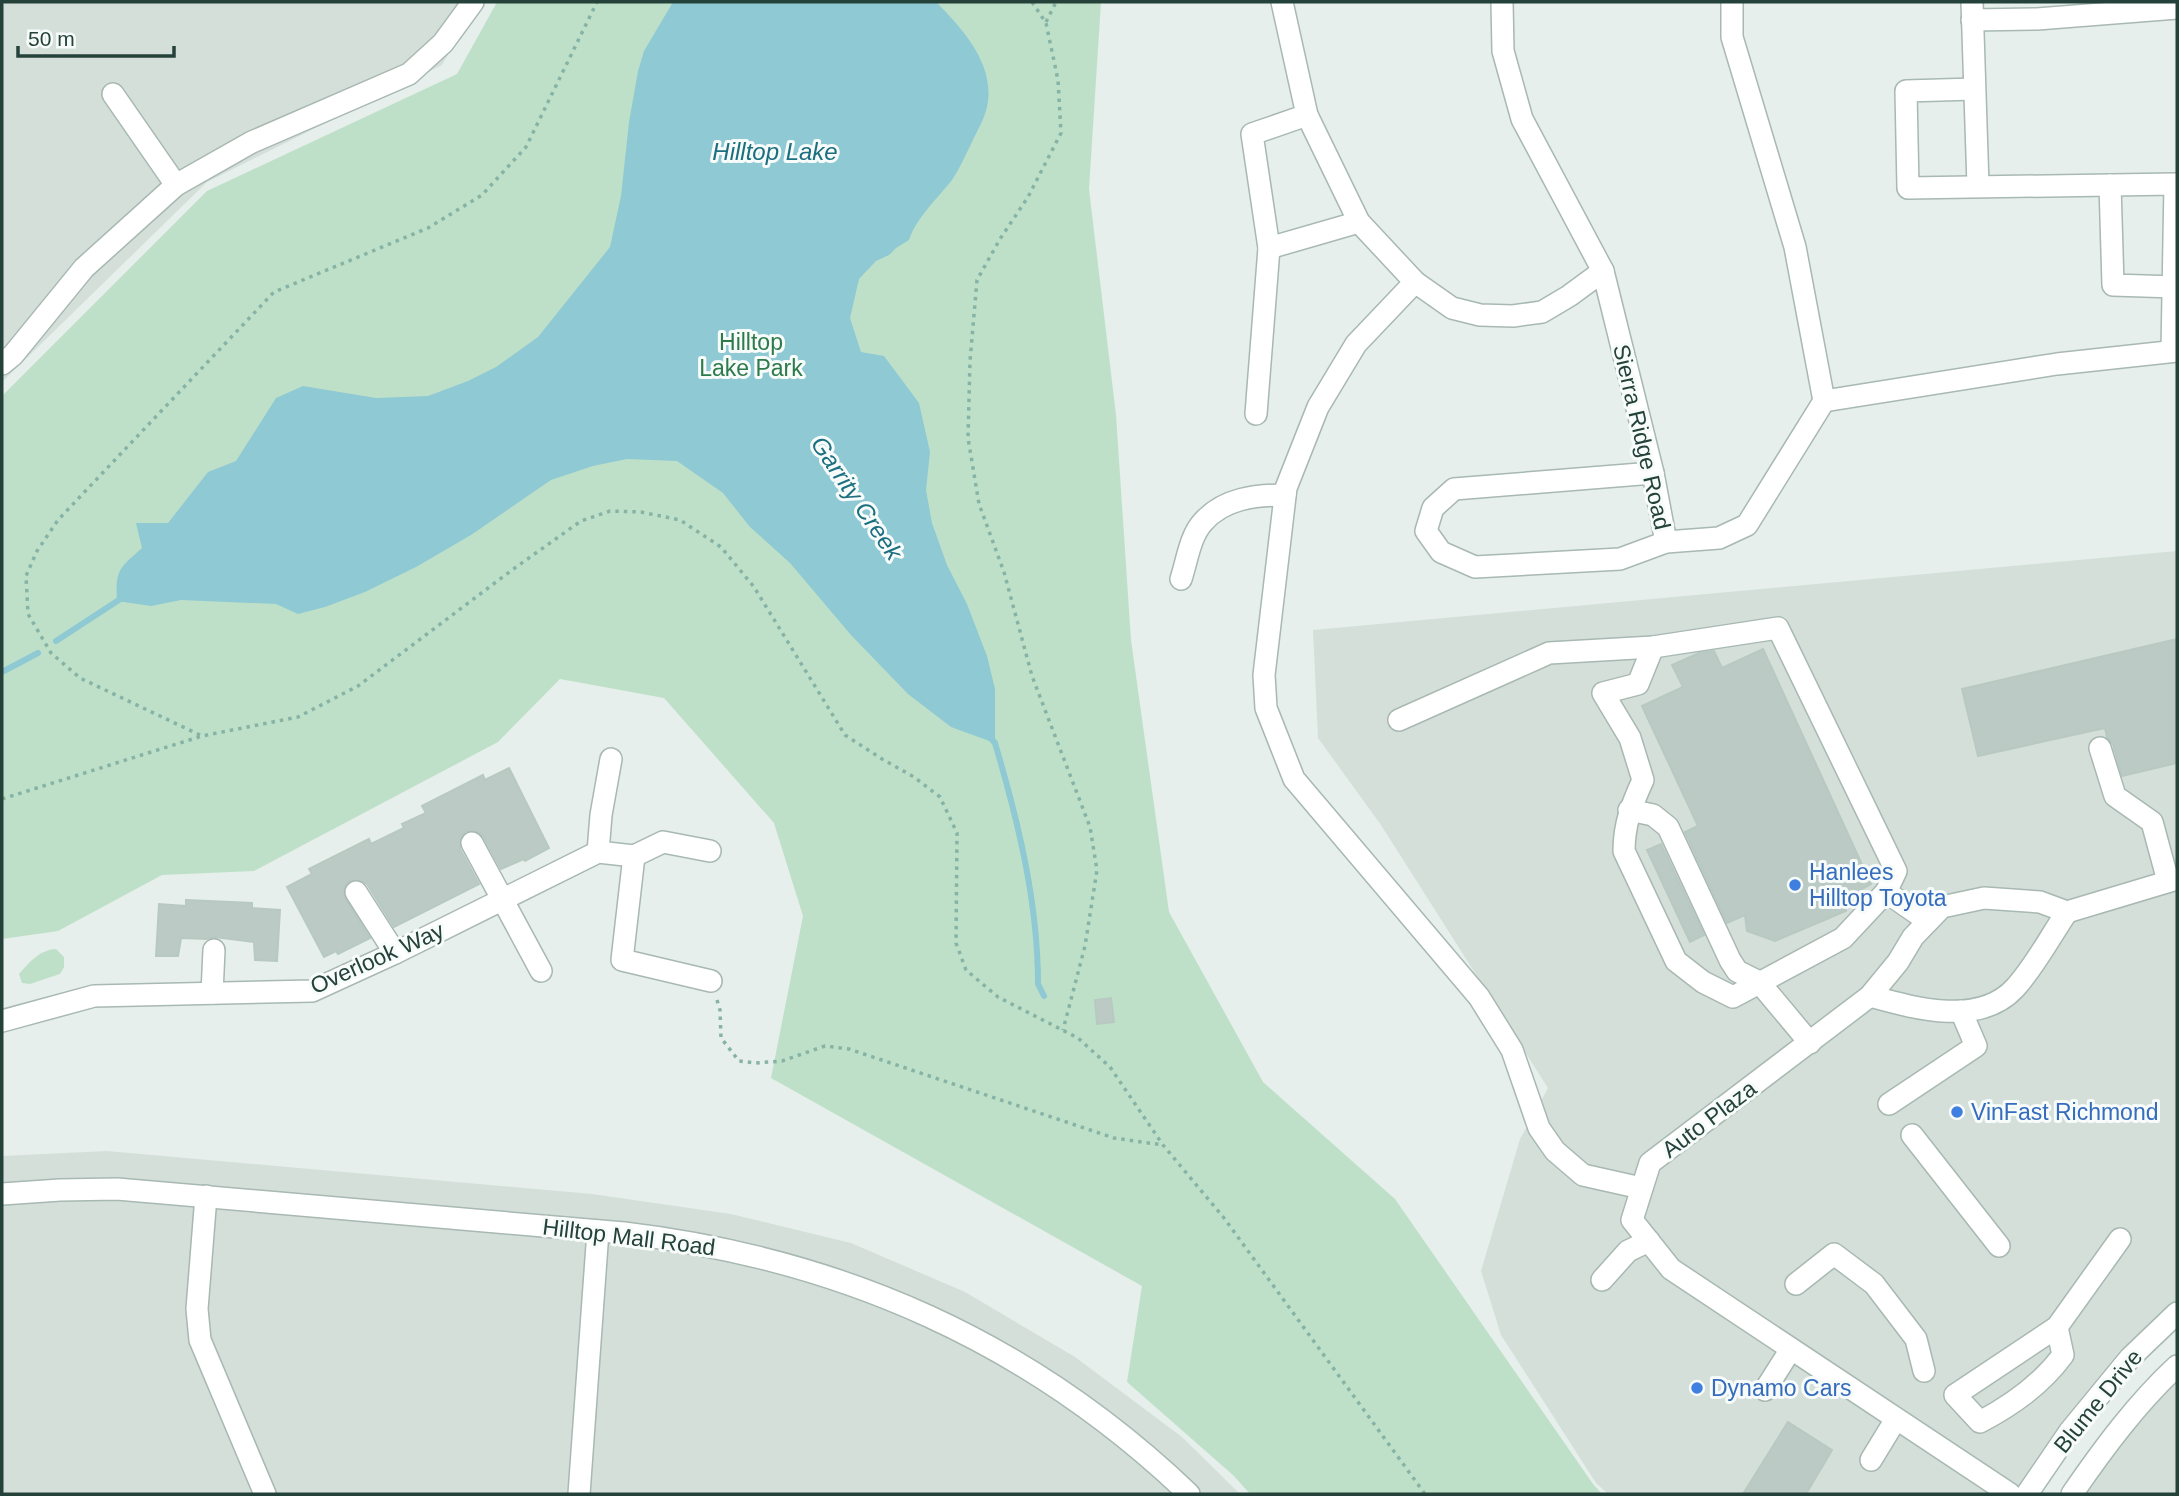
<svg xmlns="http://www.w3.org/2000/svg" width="2179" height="1496" viewBox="0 0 2179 1496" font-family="Arial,sans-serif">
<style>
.built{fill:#d4dfda}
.green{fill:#bfe0c8}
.water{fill:#8ec9d4}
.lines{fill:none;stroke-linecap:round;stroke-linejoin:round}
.stream{stroke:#8ec9d4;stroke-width:6}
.building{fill:#bbcac4;stroke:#b8c9c2;stroke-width:2}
.minor-casing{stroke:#a8b8b2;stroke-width:24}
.path{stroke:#86b3a5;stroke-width:3.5;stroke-dasharray:3.5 5;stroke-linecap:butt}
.minor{stroke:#fff;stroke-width:21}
.shop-dot{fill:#3f7fe0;stroke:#f7fbf9;stroke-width:2.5}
.labels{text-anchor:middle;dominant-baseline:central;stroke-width:6;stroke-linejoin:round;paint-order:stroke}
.park-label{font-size:23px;fill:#2d7a4b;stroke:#f7fbf9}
.street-label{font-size:23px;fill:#24423a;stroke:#f7fbf9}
.shop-label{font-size:23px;fill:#366cbe;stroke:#f7fbf9;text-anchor:start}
.water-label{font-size:24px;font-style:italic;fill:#1c6f80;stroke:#f7fbf9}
</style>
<rect width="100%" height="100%" fill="#e6efeb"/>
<g class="built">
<path d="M2,2H479L442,65L207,182L2,382Z"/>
<path d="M2177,551V1301L2013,1494H1608L1596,1483L1501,1335L1481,1271L1520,1139L1548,1088L1381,825L1318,738L1313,630Z"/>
<path d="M107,1151L592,1194L731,1214L851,1243L965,1292L1075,1357L1182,1437L1240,1494H2V1156Z"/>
<path d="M2177,1377V1494H2072Z"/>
</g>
<g class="green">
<path d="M497,2H1101L1089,189L1116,415L1131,640L1169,912L1263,1082L1395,1199L1593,1484L1602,1494H1250L1234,1476L1127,1382L1142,1286L771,1078L803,916L774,823L664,698L560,679L498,742L254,871L162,875L58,931L2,939V396L207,191L457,74Z"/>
<path d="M56,949L64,957V967L60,974L30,984L22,983L19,974C30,962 39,950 56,949Z"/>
</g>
<path class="water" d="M673,2H936C963,29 996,65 987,107C984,120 977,131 972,142C966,154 960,168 952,180C937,199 917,217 909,240L896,248L889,255L876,261L859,279L850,318L861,352L884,356L919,403L930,452L926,490L932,523L947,565L967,604L987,656L995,689V743L951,727L908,694L851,635L790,563L750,527L723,493L677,461L627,459L593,466L551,480L471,535L416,567L365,592L325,607L298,614L276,604L181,600L151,606L117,601C115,569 120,568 142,548L136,523H168L208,472L236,461L276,398L303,386L376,398L428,396L468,381L496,367L538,337L610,247L621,196L629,122L638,71L644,51Z"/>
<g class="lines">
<g class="stream">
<path d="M56,641L122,598"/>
<path d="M2,672L38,653"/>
<path d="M990,737L995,743C1018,821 1038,902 1038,984L1044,996"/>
</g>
</g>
<g class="building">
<path d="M2177,639V763L2122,776L2113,744L2107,737L2105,728L1978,756L1962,689Z"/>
<path d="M1763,649L1871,884L1842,900L1846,911L1775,941L1747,931L1745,915L1727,923L1685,832L1698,826L1642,706L1683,687L1672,665L1699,653L1714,651L1722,668Z"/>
<path d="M509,768L549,848L525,861L524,859L501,869L483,836L478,832L466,831L461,837L460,849L479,884L394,927L367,884L361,880L350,881L344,887L345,898L370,938L338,954L336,951L324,957L287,887L312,874L309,869L369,839L371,844L404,828L402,824L426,813L422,806L483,775L485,780Z"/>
<path d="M1661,844L1704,935L1690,942L1647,850Z"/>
<path d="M186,900L252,903V908L280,910L277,961L255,960L254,942L215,937L207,939L181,938L178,956H156L159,904L186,906Z"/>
<path d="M1111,998L1114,1022L1097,1024L1095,1000Z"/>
<path d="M1788,1422L1832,1450L1806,1494H1743Z"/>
</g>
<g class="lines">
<defs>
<g id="minor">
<path d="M1282,2L1307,115L1359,222L1415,282L1452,308L1480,315L1513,316L1542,312L1569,296L1603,271"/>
<path d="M1502,2L1503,51L1522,119L1603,271L1653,473L1666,542"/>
<path d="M1732,2V37L1795,247L1824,401"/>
<path d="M1972,2L1978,186"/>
<path d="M1972,20L2037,19L2177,8"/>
<path d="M1974,89L1906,91L1908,188L2175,184L2172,350"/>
<path d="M113,94L176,185"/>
<path d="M2110,185L2113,285L2175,287"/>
<path d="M1269,248L1359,222"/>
<path d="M1415,282L1356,344L1318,407L1286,488L1264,675L1266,708L1294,779L1479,997L1512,1050L1539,1128L1555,1151L1583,1175L1641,1188"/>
<path d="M2,364L13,355L84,268L176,185L252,142L409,74L443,43L473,2"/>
<path d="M1824,401L2057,364L2177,351"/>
<path d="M1256,414L1269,248L1252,134L1307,115"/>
<path d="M1653,473L1454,489L1433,508L1426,531L1441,552L1475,567L1620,559L1666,542L1719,538L1747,525L1824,401"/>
<path d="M1181,579C1187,561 1190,536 1203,522C1224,498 1256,495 1285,495"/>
<path d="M1653,647L1638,684L1603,693L1630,738L1643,780C1632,804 1624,824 1624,851L1676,961L1703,982L1733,997L1843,938L1886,892L1928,921"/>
<path d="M1399,720L1549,653L1653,647L1778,628L1896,871L1886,892"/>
<path d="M2100,748L2115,796L2152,822L2168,881"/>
<path d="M1629,810L1653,815L1668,827L1730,960L1737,971L1759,982L1810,1043"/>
<path d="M472,843L541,971"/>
<path d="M598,852L601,815L611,759"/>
<path d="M634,856L622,960L711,981"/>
<path d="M634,856L663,842L710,851"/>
<path d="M356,892L395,953"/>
<path d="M212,993L214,950"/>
<path d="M1870,996C1914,1008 1979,1027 2015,988C2035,966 2050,937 2067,912"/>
<path d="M2,1021L94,996L312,991L395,953L598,852L634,856"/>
<path d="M1889,1104L1976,1046L1961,1011"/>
<path d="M1912,1135L1999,1246"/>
<path d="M2,1194L60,1190L117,1189L624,1233C842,1259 1030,1342 1189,1494"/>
<path d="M206,1196L197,1309L200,1340L265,1494"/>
<path d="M1602,1280L1628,1251L1649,1241"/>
<path d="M1796,1284L1834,1254L1874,1284L1916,1339L1924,1371"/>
<path d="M2057,1327L2063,1355C2041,1385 2012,1405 1980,1422L1955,1395L2057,1327L2120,1239"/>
<path d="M1765,1390L1791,1349"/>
<path d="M1871,1460L1896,1419"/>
<path d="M579,1494L598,1231"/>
<path d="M2010,1494L1671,1269L1632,1220L1650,1163L1870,996L1898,962L1913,937L1942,907L1984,898L2040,902L2067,912L2177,879"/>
<path d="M2027,1494L2070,1431L2130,1358L2177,1313"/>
<path d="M2072,1494C2103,1449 2137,1403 2177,1366"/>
</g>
</defs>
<use href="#minor" class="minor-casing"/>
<g class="path">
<path d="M1032,2L1046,23L1058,80L1061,133L1028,197L1000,239L977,280L970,361L968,438L979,504L1004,572L1032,676L1090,827L1097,870L1085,946L1063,1030"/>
<path d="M1046,22L1056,2"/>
<path d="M200,735L80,678L51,653L28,614L26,576L37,551L58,520L274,292L428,228L482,195L526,147L597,2"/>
<path d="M2,799L202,736L298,717L358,686L512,570L581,521L610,511L641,512L680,520L721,547L754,587L845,735L882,759L914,777L940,797L957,833L956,943L966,970L998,997L1078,1038L1110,1067L1163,1145L1224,1218L1425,1494"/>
<path d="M717,1000L720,1010L721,1038L739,1061L756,1063L782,1061L825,1046L849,1049L1114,1138L1163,1145"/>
</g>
<use href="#minor" class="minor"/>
</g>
<g class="shop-dot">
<circle cx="1795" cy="885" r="7"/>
<circle cx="1957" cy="1112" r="7"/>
<circle cx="1697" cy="1388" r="7"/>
</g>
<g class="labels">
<g class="park-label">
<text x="751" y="342">Hilltop<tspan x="751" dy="26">Lake Park</tspan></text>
</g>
<g class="street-label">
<text transform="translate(1642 437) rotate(77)">Sierra Ridge Road</text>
<text transform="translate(377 958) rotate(-24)">Overlook Way</text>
<text transform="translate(1709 1119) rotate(-37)">Auto Plaza</text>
<text transform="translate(629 1237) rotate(7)">Hilltop Mall Road</text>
<text transform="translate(2098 1401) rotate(-51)">Blume Drive</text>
</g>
<g class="shop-label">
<text x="1809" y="872">Hanlees<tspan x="1809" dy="26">Hilltop Toyota</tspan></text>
<text x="1971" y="1112">VinFast Richmond</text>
<text x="1711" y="1388">Dynamo Cars</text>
</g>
<g class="water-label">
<text x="775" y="151">Hilltop Lake</text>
<text transform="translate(857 498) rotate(56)">Garrity Creek</text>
</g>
</g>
<rect width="2179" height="1496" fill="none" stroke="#24423a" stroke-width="7"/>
<path d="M18 46v10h156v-10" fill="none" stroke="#24423a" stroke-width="3.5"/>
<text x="28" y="46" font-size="21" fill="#24423a" stroke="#f7fbf9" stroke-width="5" paint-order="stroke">50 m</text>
</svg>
